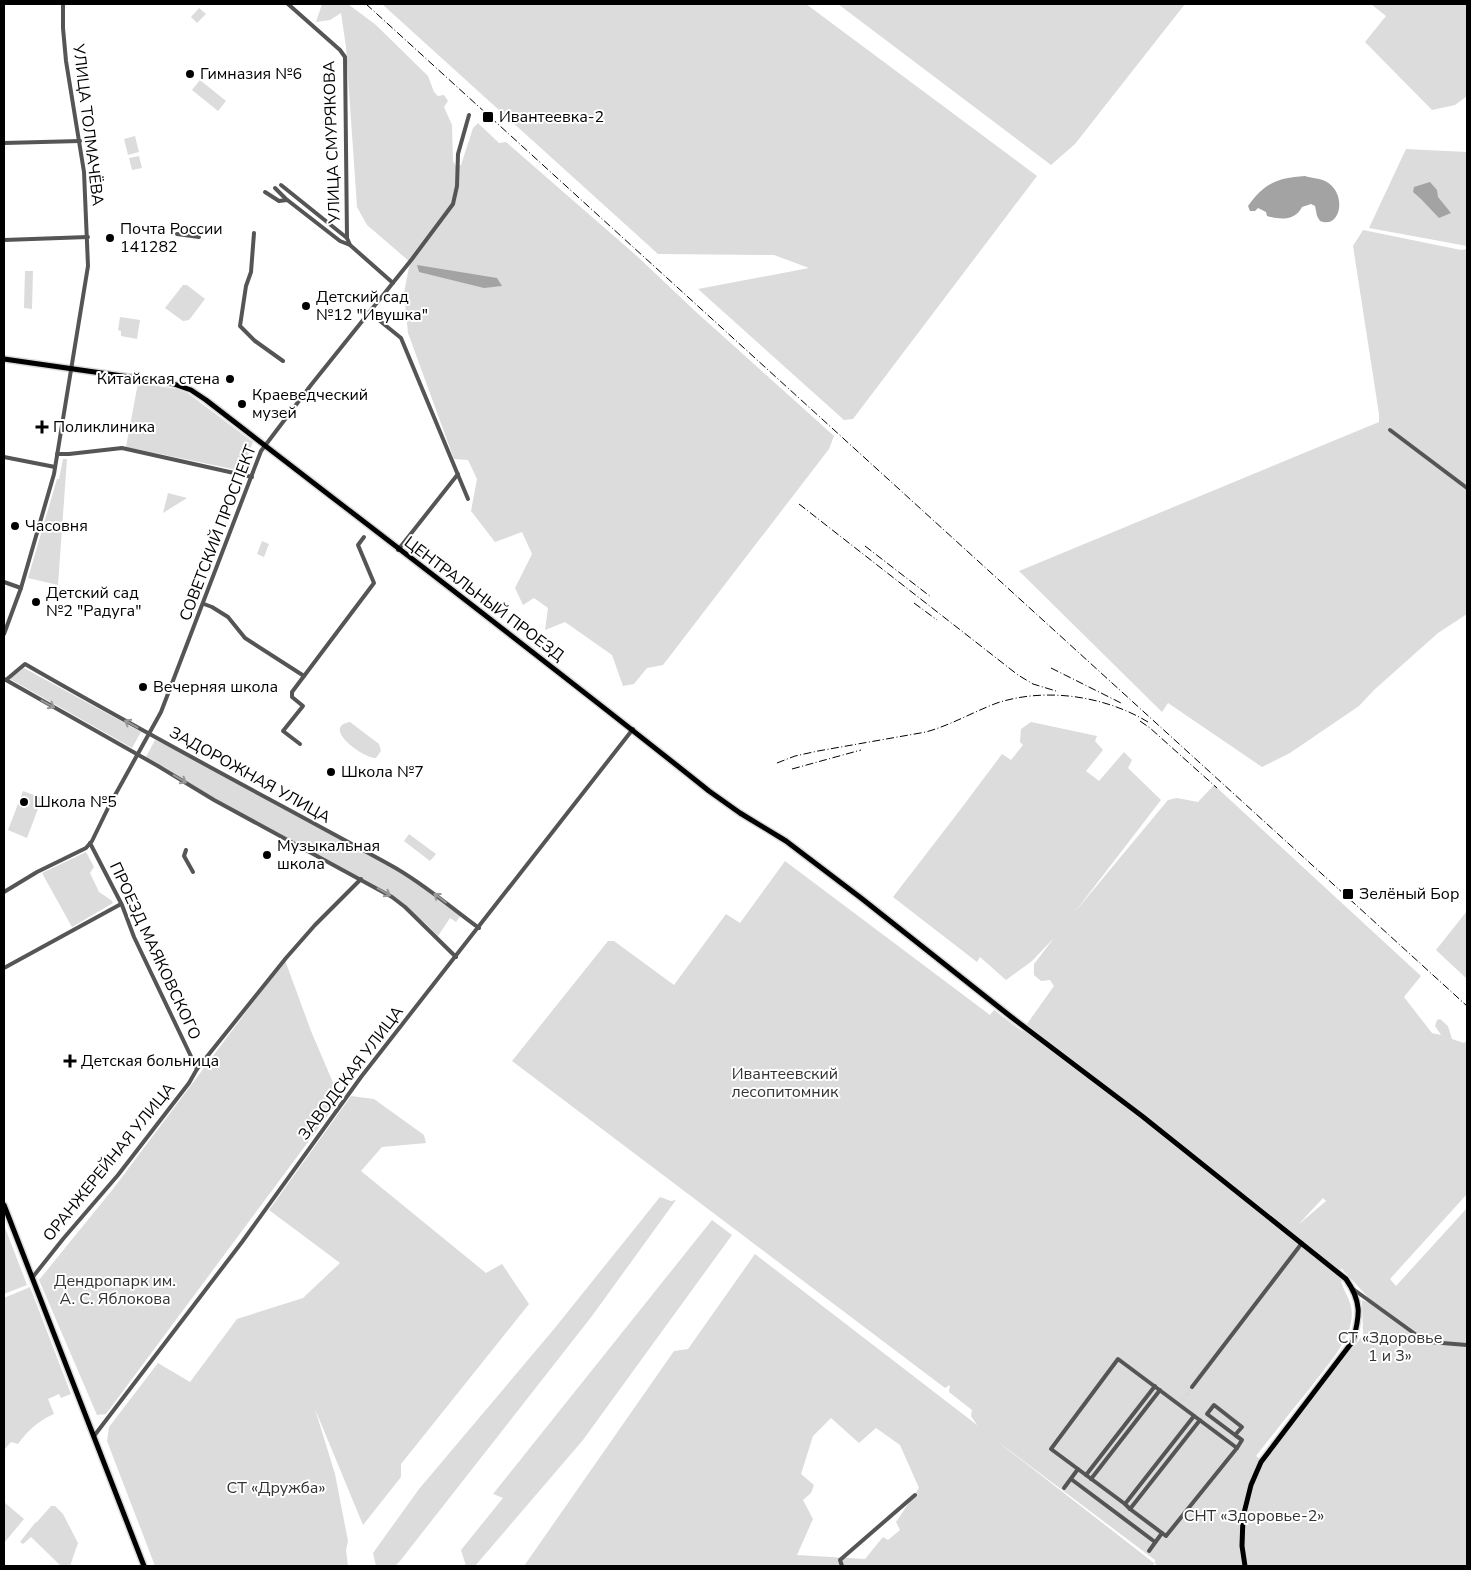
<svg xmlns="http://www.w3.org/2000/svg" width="1471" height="1570" viewBox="0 0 1471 1570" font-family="'Nunito Sans',sans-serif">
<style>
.green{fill:#dcdcdc;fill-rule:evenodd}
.water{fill:#a3a3a3}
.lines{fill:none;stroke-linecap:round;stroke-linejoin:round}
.minor-tunnel{stroke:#d9d9d9;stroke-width:4;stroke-dasharray:4 2;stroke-linecap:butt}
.major-casing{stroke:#dbdbdb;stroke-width:8}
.minor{stroke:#555;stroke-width:4}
.major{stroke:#000;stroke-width:5}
.rail{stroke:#000;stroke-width:1;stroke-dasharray:8 2.5 1 2.5;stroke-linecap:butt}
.oneway{stroke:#999}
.poi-dot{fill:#000;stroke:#fff;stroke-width:2}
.labels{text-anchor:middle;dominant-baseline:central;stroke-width:4;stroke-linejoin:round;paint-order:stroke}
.poi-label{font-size:16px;fill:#000;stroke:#fff;text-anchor:start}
.street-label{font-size:16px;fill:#000;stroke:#fff}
.park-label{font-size:16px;fill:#333;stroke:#fff}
</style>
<rect width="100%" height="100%" fill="#fff"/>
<g class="green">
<path d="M322,4H348L376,25L428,76L434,92L438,96L444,95L448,101L444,107L452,125L453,161L456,166L461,165L473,128L478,123L499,143L506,142L638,257L695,311L834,436L829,449L663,665L647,668L634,684L623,686L612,655L565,622L545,630L548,608L534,598L523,605L515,588L532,554L522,532L495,542L471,511L477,479L468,460L454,459L408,333L404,293L410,262L367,225L357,207L346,47L341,13L330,20L316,22Z"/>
<path d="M382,4H806L1037,176L853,419L844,420L698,289L809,268L774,255L658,254Z"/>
<path d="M838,4H1185L1075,144L1051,165Z"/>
<path d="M1371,4H1467V96L1455,105L1432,110L1365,42L1386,16Z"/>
<path d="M199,8L206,14L197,23L191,17Z"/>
<path d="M200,80L226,101L218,111L192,90Z"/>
<path d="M135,136L139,152L128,155L124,139Z"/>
<path d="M1406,149L1467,152V246L1369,228Z"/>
<path d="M139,156L142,168L132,170L129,158Z"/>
<path d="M1363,230L1461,250L1467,249V614L1438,633L1374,690L1359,706L1290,753L1262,767L1168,703L1162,712L1019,571L1379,422V414L1353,246Z"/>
<path d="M25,271H33L32,309L24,308Z"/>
<path d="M183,285H187L205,299L189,320L183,321L165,308Z"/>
<path d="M120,317L140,320L137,339L121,336V331L118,330Z"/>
<path d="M138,383L177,389L189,394L253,442L242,471L126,447Z"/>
<path d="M63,459H67L58,585L28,578L57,479H59Z"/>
<path d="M168,493L187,498L163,513Z"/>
<path d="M262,541L269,544L264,557L257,554Z"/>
<path d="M24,668L141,732L132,748L10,679Z"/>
<path d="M350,722L379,744L381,751L376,758C364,759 320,727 350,722Z"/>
<path d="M1031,722L1097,736L1095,741L1103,750L1086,771L1099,781L1124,752L1132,760L1128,768L1161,800L1074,913L1168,800L1177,798L1198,802L1214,785L1421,976L1404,997L1432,1033L1441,1035L1435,1026L1437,1020L1440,1019L1448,1026L1452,1039L1464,1043L1467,1041V1194L1390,1279L1396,1286L1467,1208V1566H1157L1155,1563L1152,1566H524L674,1351L688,1349L755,1254L977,1425L971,1416L972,1410L949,1392L950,1385L945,1388L512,1061L608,941H614L674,985L726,914L740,923L785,861L990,1015L994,1010L1022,1031L1054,986L1050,980L1041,981L1034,975V964L1054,938L1032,961L1006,980L980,957L977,962L893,897L960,810L1002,754L1011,760L1023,745L1020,742L1021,729ZM1323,1198L1326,1201L1298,1225ZM1341,1268L1375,1305L1362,1300L1363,1335L1263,1462L1256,1456C1274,1433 1292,1410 1311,1387C1324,1369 1347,1345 1351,1322C1356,1297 1337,1291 1341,1268ZM831,1418L859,1443L876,1428L900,1445L919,1488L896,1522L900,1530L888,1540L883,1537L865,1559L797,1555L813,1519L803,1500L811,1493L814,1485L801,1474L813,1436ZM993,1438L1155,1560V1562L1154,1563Z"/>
<path d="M155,740L183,753L392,866L461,915L456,922L450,918L438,936L424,922L392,897L214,800L166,768L146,757Z"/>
<path d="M23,791L42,798L27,838L8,830Z"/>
<path d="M409,834L436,854L430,861L404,841Z"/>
<path d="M86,852L94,867L90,873L99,892L111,900L113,903L72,927L42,873Z"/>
<path d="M1467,911V979L1436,950Z"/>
<path d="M285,960L311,1031L340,1099L106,1414L97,1415L39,1280L113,1189Z"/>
<path d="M351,1096L374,1099L424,1135L426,1143L382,1147L361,1171L486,1273L502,1264L529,1304L401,1464V1477L363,1525L315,1409L335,1474L348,1541L346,1550L348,1566H155L107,1441L109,1427L158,1363L190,1382L237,1319L303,1298L340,1263L269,1210Z"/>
<path d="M660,1197L671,1201L676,1200L592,1316L400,1561L395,1566H376L373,1553L419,1489L554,1329Z"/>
<path d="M712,1220L732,1235L583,1440L475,1566H466L461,1550L503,1498L493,1494Z"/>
<path d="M4,1225L27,1285L4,1294Z"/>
<path d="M30,1287L71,1394L61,1398L59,1394L48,1399L54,1414C39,1420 27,1431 18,1444L11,1442L4,1450V1298Z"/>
<path d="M4,1502L24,1519L4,1543Z"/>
<path d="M51,1506H55L63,1514L78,1543L70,1566H61L31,1537L23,1544L20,1542L35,1523L37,1522Z"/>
</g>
<g class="water">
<path d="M1305,176C1311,178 1319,178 1325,181C1348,192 1341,230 1320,221L1317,216L1315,206L1311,204L1302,207C1295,221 1280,220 1267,216L1266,212L1258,208L1255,211H1250L1248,206C1264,183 1277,178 1305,176Z"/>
<path d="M1430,182L1437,190L1438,197L1451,213L1439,218L1421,199L1413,192L1414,187Z"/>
<path d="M417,265L497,278L502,286L484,288L419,272Z"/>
</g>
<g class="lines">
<path class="minor-tunnel" d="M1182,1401L1192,1387"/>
<defs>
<g id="major">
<path d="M4,359L171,383L191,390L206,400C374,530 543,658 709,791L740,813L786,841L861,898L1010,1016L1142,1116L1346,1279C1362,1302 1360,1315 1353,1341L1261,1462L1251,1485L1243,1517L1242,1546L1245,1566"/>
<path d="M4,1205L144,1566"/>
</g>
</defs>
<use href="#major" class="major-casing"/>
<g class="minor">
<path d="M288,4L340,50L345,57L347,238L350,245L393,283"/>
<path d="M4,143L80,141"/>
<path d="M281,185L347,238"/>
<path d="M275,188L286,199L340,241L350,245"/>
<path d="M265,192L279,201L287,200"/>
<path d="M254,233L251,272L246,286L240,326L255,341L283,361"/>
<path d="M177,234L199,237"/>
<path d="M4,240L88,237"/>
<path d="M369,312L401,338L468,499"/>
<path d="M1390,430L1467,488"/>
<path d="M57,454H69L122,448L252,477"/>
<path d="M4,457L55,467"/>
<path d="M398,550L458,474"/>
<path d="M4,582L21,588"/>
<path d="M204,604L212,607L228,617L245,638L304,676"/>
<path d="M4,634L21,588L54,474L88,266L84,172L66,61L63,28V4"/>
<path d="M4,679L6,680L25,664C146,734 270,799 392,866C423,883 450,907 479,928"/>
<path d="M6,680L158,766L214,800L392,897L405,907L456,957"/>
<path d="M300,744L283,731L303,706L292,697V692L374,583L358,545L364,537"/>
<path d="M90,843L122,905L134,937L197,1069"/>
<path d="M186,850L184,856L193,872"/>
<path d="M4,892L37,872L86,848L92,841L109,806L161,712L261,451L311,385L412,259L453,204L457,186L458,154L469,115"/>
<path d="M4,968L121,904"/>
<path d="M32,1278L63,1239L118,1175L189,1083L197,1069L286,958L315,925L361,879"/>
<path d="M1353,1289L1422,1339L1430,1342L1467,1345"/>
<path d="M1192,1387L1302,1243"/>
<path d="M1235,1435L1207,1414L1214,1405L1242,1427L1235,1435L1242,1440L1237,1448"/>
<path d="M94,1436L242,1242L361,1077L633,729"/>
<path d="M1086,1475L1155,1386"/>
<path d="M1071,1479L1155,1542"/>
<path d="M1091,1479L1160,1390"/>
<path d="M1064,1488L1078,1469"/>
<path d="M1125,1504L1051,1449L1118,1359L1237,1448L1166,1536L1130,1509L1200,1420"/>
<path d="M1130,1509L1125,1504L1194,1416"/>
<path d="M1149,1551L1162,1533"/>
<path d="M842,1566L840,1560L915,1495"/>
</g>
<use href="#major" class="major"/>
<g class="rail">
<path d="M366,4L1467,1006"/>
<path d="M799,504L1018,675L1033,684L1056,691"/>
<path d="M865,546L931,597"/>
<path d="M914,603L937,620"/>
<path d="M1051,668L1123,704"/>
<path d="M1140,721L1150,728L1217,788"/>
<path d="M777,763L795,756L818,751L926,732C951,725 973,712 997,703C1046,687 1105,696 1148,722"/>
<path d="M792,769L861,750"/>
</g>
</g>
<defs><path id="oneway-shaft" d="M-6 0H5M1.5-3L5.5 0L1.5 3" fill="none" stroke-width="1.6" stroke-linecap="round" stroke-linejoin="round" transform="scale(1.25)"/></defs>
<g class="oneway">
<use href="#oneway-shaft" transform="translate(48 704) rotate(29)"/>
<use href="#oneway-shaft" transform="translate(131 724) rotate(-151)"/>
<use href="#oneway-shaft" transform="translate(180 779) rotate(31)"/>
<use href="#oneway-shaft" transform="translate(384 892) rotate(30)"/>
<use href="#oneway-shaft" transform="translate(440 898) rotate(-143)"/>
</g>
<g class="poi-dot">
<circle cx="190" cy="74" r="5"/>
<rect x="482" y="111" width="12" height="12" rx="2.5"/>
<circle cx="110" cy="238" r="5"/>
<circle cx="306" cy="306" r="5"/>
<circle cx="230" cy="379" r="5"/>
<circle cx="242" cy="404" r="5"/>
<path d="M39.5 419.5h5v5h5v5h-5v5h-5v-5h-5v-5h5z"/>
<circle cx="15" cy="526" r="5"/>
<circle cx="36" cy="602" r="5"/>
<circle cx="143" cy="687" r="5"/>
<circle cx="331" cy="772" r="5"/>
<circle cx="24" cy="802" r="5"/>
<circle cx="267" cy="855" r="5"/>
<rect x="1342" y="888" width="12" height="12" rx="2.5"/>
<path d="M67.5 1053.5h5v5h5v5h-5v5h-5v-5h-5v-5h5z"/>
</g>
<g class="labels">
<g class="poi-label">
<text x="200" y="74">Гимназия №6</text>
<text x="499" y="117">Ивантеевка-2</text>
<text x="120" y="229">Почта России<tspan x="120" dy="18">141282</tspan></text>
<text x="316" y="297">Детский сад<tspan x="316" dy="18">№12 "Ивушка"</tspan></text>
<text x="220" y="379" text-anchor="end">Китайская стена</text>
<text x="252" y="395">Краеведческий<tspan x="252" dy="18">музей</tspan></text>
<text x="53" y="427">Поликлиника</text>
<text x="25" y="526">Часовня</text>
<text x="46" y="593">Детский сад<tspan x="46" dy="18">№2 "Радуга"</tspan></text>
<text x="153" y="687">Вечерняя школа</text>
<text x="341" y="772">Школа №7</text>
<text x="34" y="802">Школа №5</text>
<text x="277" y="846">Музыкальная<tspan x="277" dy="18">школа</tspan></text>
<text x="1359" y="894">Зелёный Бор</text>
<text x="81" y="1061">Детская больница</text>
</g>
<g class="street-label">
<text transform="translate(88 125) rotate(83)">УЛИЦА ТОЛМАЧЁВА</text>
<text transform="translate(332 142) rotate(-92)">УЛИЦА СМУРЯКОВА</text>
<text transform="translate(218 533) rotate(-69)">СОВЕТСКИЙ ПРОСПЕКТ</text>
<text transform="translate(484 599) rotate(37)">ЦЕНТРАЛЬНЫЙ ПРОЕЗД</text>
<text transform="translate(250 775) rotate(29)">ЗАДОРОЖНАЯ УЛИЦА</text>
<text transform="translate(155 951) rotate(65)">ПРОЕЗД МАЯКОВСКОГО</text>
<text transform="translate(351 1073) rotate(-53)">ЗАВОДСКАЯ УЛИЦА</text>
<text transform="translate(109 1162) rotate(-51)">ОРАНЖЕРЕЙНАЯ УЛИЦА</text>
</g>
<g class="park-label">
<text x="785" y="1074">Ивантеевский<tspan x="785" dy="18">лесопитомник</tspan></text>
<text x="115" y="1281">Дендропарк им.<tspan x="115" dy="18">А. С. Яблокова</tspan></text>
<text x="1390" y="1338">СТ «Здоровье<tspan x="1390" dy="18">1 и 3»</tspan></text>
<text x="276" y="1488">СТ «Дружба»</text>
<text x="1254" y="1516">СНТ «Здоровье-2»</text>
</g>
</g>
<rect width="1471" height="1570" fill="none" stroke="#000000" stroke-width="10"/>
</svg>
